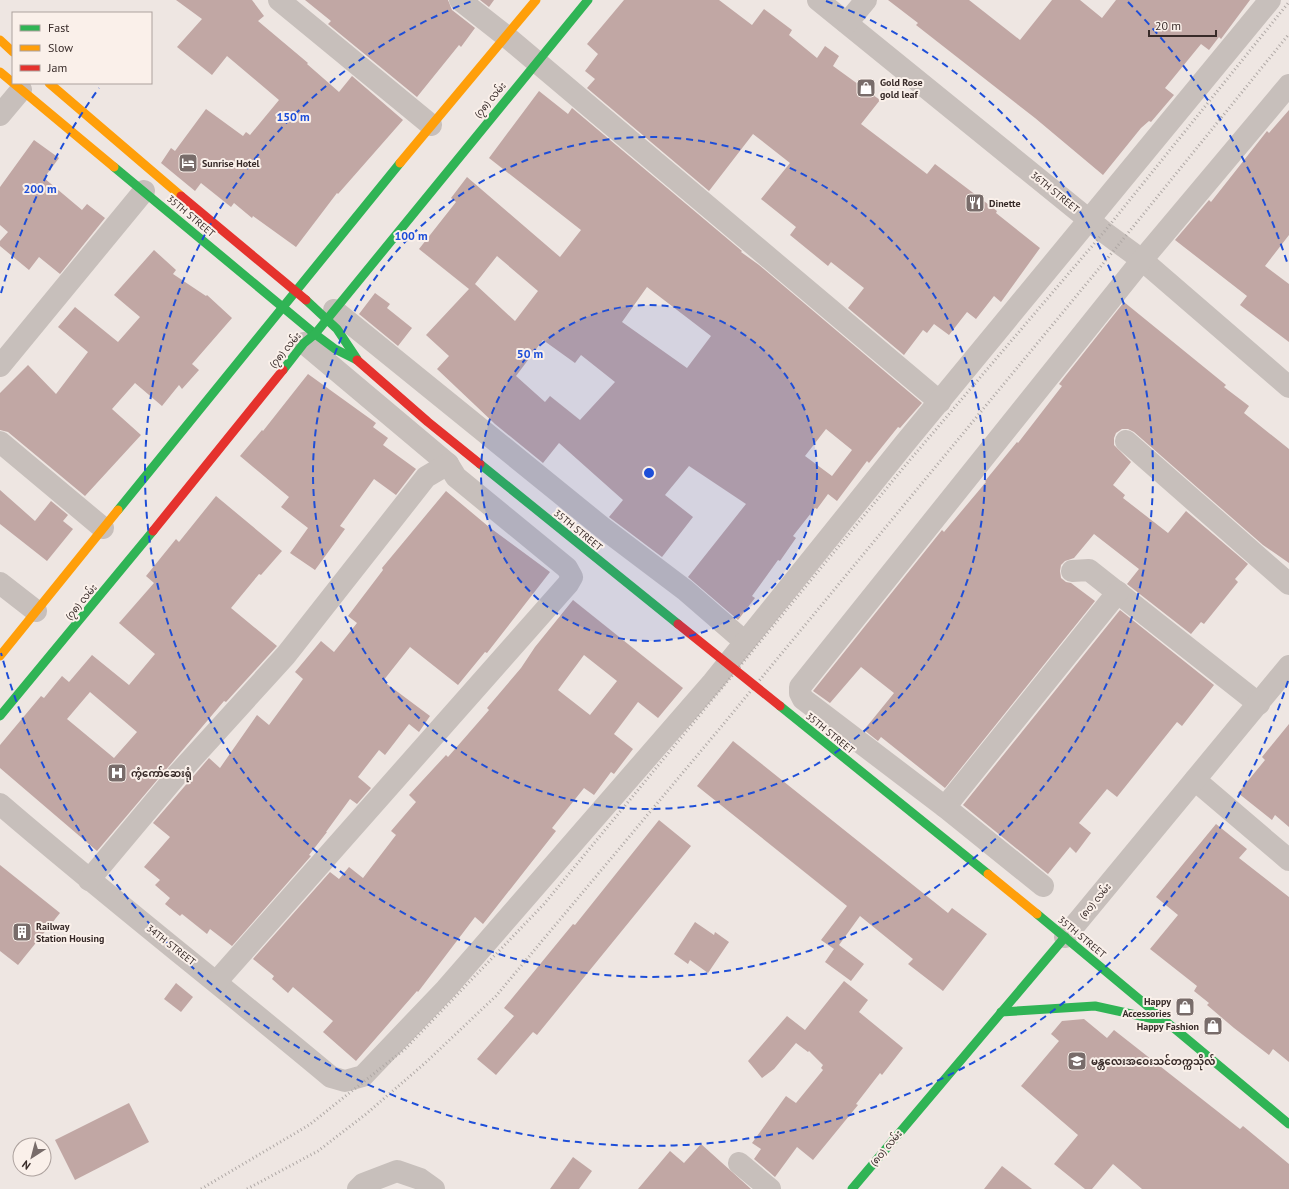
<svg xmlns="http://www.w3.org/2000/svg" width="1289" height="1189" viewBox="0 0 1289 1189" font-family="'PT Sans','Noto Sans Myanmar',sans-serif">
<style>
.building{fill:#c1a7a4;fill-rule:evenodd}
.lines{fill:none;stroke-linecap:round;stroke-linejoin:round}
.street{stroke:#c7bfbb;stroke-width:22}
.fast{stroke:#30b455;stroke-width:9}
.slow{stroke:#ff9f0a;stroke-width:9}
.jam{stroke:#e5322d;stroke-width:9}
.rail{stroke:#afa8a5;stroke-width:3;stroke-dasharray:1 3;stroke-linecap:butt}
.fast-bridge{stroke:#30b455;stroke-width:9}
.slow-bridge{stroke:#ff9f0a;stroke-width:9}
.jam-bridge{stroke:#e5322d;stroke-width:9}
.ring{fill:none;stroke:#1d4ed8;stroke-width:2;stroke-dasharray:7 5}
.labels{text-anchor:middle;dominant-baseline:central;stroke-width:4;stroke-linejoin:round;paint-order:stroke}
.poi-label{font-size:10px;font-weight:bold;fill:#382b29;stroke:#faf0ea;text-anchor:start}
.street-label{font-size:10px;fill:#382b29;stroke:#faf0ea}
.centre{fill:#1d4ed8;stroke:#faf0ea;stroke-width:2}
.ring-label{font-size:12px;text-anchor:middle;font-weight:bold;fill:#1d4ed8;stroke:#faf0ea;stroke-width:4;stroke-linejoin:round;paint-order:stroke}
</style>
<rect width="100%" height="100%" fill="#eee6e2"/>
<g class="building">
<path d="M176,0H252L264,16L258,21L308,63L307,64L339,92L352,76L403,120L338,194L337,193L296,247L253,216L252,218L234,203L231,207L201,183L195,191L161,163L171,148L175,151L206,109L243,136L246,132L250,135L279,100L227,56L212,75L177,47L202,19Z"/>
<path d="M305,0H448L452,10L475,28L461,47L459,45L417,97L328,24L331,21Z"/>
<path d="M480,0H494L489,7Z"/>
<path d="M624,0H719L752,25L764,9L792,30L789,35L817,58L825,46L839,56L833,66L880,100L861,124L927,174L935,164L997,211L996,213L1040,248L1001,302L994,296L976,319L967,312L949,335L934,324L927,333L923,330L904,355L848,308L864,288L831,262L828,266L790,235L796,227L761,199L790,163L753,134L709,191L587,88L595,79L585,71L598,54L587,44Z"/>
<path d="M888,0H969L1020,40L1052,0H1080L1102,18L1116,0H1250L1221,39L1219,37L1209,50L1201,44L1165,88L1174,95L1151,122L1149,121L1141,128L1103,175L1035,118L916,25L918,23Z"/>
<path d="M539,91L568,114L572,108L742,251L741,252L759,265L922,403L900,428L898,427L869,463L867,461L837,501L828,494L817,509L815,508L793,536L796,538L780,561L778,560L752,596L755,598L738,620L688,577L746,504L689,466L665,495L693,517L662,557L609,517L623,500L559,443L543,463L495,424L437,369L449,356L426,335L469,289L419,249L456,202L451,198L467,177L560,257L581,230L489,158ZM497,256L538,291L515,321L475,284ZM647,287L711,336L687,368L622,322ZM543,340L575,363L581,355L615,382L580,420L550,396L545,402L516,376ZM826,429L852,450L832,476L805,456Z"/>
<path d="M1289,110V235L1265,266L1289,284V342L1240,305L1247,296L1175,240L1209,200L1211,202L1267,131L1269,133Z"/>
<path d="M34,140L59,158L44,178L82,210L87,204L105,218L60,274L39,257L29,270L0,246V241L8,232L0,225V187Z"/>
<path d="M154,250L176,270L173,274L206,296L207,295L232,318L192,364L199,370L182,389L179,385L162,406L135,383L112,409L141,435L85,496L8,432L0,430V393L28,365L56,394L88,352L58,327L75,307L118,342L140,317L114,295Z"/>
<path d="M375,293L390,304L387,308L412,328L398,346L359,314Z"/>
<path d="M1124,302L1226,385L1224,387L1249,406L1244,413L1289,449V563L1263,545L1134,432L1128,429H1122L1116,433L1114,438V445L1131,462L1113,485L1125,495L1123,498L1168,533L1186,511L1248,564L1235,579L1238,582L1204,624L1201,622L1191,634L1127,584L1139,569L1094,534L1074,558L1065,561L1061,565L1060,571L1061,578L1066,582L1071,583L1095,601L945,788L881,737L878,741L864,730L894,693L861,667L830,703L813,691L942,530L944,532L986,482L985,481L1017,442L1018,443L1062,386L1059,384Z"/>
<path d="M308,374L376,423L373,427L388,438L383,445L416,469L396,495L374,479L340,526L345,529L315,570L290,553L308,528L281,507L289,497L240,456L262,430L263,431Z"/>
<path d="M0,490L35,521L51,501L68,515L63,521L73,529L47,561L0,524Z"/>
<path d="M446,491L489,527L550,572L487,653L485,652L458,685L410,647L383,681L430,716L419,732L409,724L385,755L379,750L358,777L371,788L357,804L350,799L326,832H327L309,855L311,856L232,946L210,929L207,934L182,914L180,916L165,904L170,898L155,885L160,880L144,867L170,837L153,823L209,758L220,768L257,715L269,725L303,679L295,672L321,641L334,652L357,623L348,616L383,570L382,568Z"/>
<path d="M216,496L282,551L261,575L259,574L231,608L277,646L226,702L224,701L97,851L0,768V745L41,696L44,698L62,676L69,682L92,655L129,685L155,654L119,623L154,583L146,576L176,539L179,542ZM90,692L137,732L114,758L67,719Z"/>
<path d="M573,600L683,688L658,718L638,702L614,734L633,749L614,774L611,772L594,795L584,788L552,828L556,831L483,924L475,917L418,992L417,991L356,1061L323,1032L333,1021L293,987L288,993L272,979L274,976L253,959L330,872L339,879L349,867L363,878L396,835L391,831L416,802L409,795L446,755L448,757L489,710L487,708L521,668L535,647ZM584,655L617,681L590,715L558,690Z"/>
<path d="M1120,610L1214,685L1182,726L1177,722L1117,797L1107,789L1079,823L1091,833L1076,853L1070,847L1048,874L963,805Z"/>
<path d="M1289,724V827L1275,815L1272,820L1238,793L1265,760L1262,757Z"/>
<path d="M733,741L948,913L952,908L987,934L943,991L908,964L913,959L860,916L839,945L864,964L851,981L825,962L834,949L821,940L847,906L697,786Z"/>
<path d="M659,820L691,846L537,1035L533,1032L496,1075L477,1059L514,1016L504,1008L573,924L575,925Z"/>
<path d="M1216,824L1247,849L1239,858L1289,897V1062L1273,1049L1269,1055L1234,1028L1207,1005L1209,1003L1194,991L1197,986L1150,949L1178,915L1156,897Z"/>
<path d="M0,865L60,913L18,965L0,951Z"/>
<path d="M695,922L714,935L715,932L729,942L708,973L690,960L688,964L674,954Z"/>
<path d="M844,981L868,1000L859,1012L903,1048L882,1075L880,1073L856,1104L858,1105L813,1160L797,1147L775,1177L754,1159L761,1149L752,1143L786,1096L796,1103L823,1070L821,1068L823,1065L809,1051L808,1052L796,1043L774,1069L762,1078L748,1061L787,1016L805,1030Z"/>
<path d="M176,983L193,997L181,1012L164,999Z"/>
<path d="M1084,1019L1107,1038L1114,1030L1240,1129L1243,1126L1289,1164V1189H1142L1113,1164L1092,1189H1085L1054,1164L1078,1135L1021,1086L1059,1041L1051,1034L1062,1021Z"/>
<path d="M129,1103L149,1142L75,1180L55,1140Z"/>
<path d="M701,1144L751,1189H638L670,1151L684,1163Z"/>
<path d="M573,1157L592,1171L579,1189H550Z"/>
<path d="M1002,1166L1032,1189H984Z"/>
</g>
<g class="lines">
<g class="street">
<path d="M279,0L431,125"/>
<path d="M460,0L507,37L940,402"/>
<path d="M818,0L1104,232L1142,260L1289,387"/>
<path d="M847,23L866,0"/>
<path d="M0,115L21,90"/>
<path d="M334,310L603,528L685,590L745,642"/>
<path d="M304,343L448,464"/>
<path d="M0,366L144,191"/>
<path d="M1126,441L1289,584"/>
<path d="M0,442L103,528"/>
<path d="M1072,571L1089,570L1259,704"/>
<path d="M0,583L36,611"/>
<path d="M1195,780L1289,860"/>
<path d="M0,804C108,897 221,985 331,1077L345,1081L363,1076L446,989L713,682L905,443L1270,0"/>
<path d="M945,807L1118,592"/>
<path d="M89,880L177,775L286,655L426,477L448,464L456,477L567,568L572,577L568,584L217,981"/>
<path d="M1043,886L945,807L803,699L800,693V687L1142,260L1289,85"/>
<path d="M1065,937L1289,666"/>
<path d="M739,1163L770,1189"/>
<path d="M358,1189L363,1184L397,1171L420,1179L434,1189"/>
</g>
<g class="fast">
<path d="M114,167L315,334L335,349L357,360"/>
<path d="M306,300L337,329L357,359"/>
<path d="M283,370L304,343L315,334L588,0"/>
<path d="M118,510L400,163"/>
<path d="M0,716L153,531"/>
<path d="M1037,914L1289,1124"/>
<path d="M1001,1012L1095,1006L1163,1021"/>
<path d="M852,1189L1065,937"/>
</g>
<g class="slow">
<path d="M0,40L13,52"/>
<path d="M0,72L114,167"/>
<path d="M49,83L181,196"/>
<path d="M400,163L536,0"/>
<path d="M0,656L118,510"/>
</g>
<g class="jam">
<path d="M181,196L306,300"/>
<path d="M153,531L283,370"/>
</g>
<g class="rail">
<path d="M201,1189L309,1125L405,1049L544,904L909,461L1104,232L1289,2"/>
<path d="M247,1189L318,1151L366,1114L424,1064L496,996L721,727L1120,243L1289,34"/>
</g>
<g class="fast-bridge">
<path d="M480,464L678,624"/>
<path d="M780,706L988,874"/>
</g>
<path class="slow-bridge" d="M988,874L1037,914"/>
<g class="jam-bridge">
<path d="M357,360L428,422L480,464"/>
<path d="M678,624L780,706"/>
</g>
</g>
<circle cx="649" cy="473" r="168" fill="#1d4ed8" fill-opacity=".12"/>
<g class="ring">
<circle cx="649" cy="473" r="168"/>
<circle cx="649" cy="473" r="336"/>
<path d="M826 1A504 504 0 1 1 472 1"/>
<path d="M1288 681A672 672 0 0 1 1 653M1 293A672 672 0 0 1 99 88M1128 2A672 672 0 0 1 1288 265"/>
</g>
<defs>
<symbol id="shop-square" viewBox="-11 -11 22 22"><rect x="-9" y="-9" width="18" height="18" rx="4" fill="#786c6a" stroke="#faf0ea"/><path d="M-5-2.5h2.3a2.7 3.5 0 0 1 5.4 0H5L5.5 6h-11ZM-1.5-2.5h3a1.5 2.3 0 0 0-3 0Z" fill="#fff"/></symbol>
<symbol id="hotel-square" viewBox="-11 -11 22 22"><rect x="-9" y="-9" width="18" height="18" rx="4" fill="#786c6a" stroke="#faf0ea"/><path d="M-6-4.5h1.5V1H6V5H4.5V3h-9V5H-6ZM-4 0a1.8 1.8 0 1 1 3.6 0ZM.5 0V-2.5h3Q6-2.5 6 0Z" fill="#fff"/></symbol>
<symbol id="restaurant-square" viewBox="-11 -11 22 22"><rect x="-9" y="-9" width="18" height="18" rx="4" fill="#786c6a" stroke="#faf0ea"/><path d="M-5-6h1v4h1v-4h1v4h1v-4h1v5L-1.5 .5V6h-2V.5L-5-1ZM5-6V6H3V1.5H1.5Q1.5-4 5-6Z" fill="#fff"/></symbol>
<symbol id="hospital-square" viewBox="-11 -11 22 22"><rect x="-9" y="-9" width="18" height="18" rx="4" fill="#786c6a" stroke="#faf0ea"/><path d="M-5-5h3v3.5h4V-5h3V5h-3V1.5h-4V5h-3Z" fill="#fff"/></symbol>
<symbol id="building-square" viewBox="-11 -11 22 22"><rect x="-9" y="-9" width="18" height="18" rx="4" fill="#786c6a" stroke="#faf0ea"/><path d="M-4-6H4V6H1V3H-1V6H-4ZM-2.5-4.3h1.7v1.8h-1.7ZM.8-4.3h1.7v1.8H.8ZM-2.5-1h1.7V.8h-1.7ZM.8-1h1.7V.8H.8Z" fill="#fff"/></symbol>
<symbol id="university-square" viewBox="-11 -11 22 22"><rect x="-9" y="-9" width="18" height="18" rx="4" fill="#786c6a" stroke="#faf0ea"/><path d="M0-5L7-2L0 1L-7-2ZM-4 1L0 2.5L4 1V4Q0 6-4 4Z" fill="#fff"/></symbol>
</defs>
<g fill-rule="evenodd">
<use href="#shop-square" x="855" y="77" width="22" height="22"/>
<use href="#hotel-square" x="177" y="152" width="22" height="22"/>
<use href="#restaurant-square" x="964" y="192" width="22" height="22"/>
<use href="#hospital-square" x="106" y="762" width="22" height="22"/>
<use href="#building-square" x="11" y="921" width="22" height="22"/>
<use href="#shop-square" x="1174" y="996" width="22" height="22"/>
<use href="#shop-square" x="1202" y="1015" width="22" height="22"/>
<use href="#university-square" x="1066" y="1050" width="22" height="22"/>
</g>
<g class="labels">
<g class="poi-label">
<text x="880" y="82">Gold Rose<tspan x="880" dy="12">gold leaf</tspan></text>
<text x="202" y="163">Sunrise Hotel</text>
<text x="989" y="203">Dinette</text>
<text x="131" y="773">ကံ့ကော်ဆေးရုံ</text>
<text x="36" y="926">Railway<tspan x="36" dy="12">Station Housing</tspan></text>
<text x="1171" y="1001" text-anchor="end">Happy<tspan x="1171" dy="12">Accessories</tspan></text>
<text x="1199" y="1026" text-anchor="end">Happy Fashion</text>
<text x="1091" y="1061">မန္တလေးအဝေးသင်တက္ကသိုလ်</text>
</g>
<g class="street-label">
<text transform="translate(490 100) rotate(-50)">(၇၈) လမ်း</text>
<text transform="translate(1055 192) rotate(39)">36TH STREET</text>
<text transform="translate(191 216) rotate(40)">35TH STREET</text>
<text transform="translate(285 350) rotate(-50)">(၇၈) လမ်း</text>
<text transform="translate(578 530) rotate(39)">35TH STREET</text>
<text transform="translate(81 602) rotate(-50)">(၇၈) လမ်း</text>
<text transform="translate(830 733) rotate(39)">35TH STREET</text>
<text transform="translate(1095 901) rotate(-50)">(၈၀) လမ်း</text>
<text transform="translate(1082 937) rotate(40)">35TH STREET</text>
<text transform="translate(171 945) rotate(38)">34TH STREET</text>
<text transform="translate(886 1148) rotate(-50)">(၈၀) လမ်း</text>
</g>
</g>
<circle cx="649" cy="473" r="6" class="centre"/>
<g class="ring-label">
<text x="293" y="121">150 m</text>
<text x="40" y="193">200 m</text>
<text x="411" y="240">100 m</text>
<text x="530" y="358">50 m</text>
</g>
<rect x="12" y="12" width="140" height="72" fill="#faf0ea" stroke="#aca19d"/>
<rect x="20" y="25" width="20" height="6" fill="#30b455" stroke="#aca19d"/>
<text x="48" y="32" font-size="12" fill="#382b29">Fast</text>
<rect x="20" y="45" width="20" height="6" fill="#ff9f0a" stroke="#aca19d"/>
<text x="48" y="52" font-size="12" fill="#382b29">Slow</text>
<rect x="20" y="65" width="20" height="6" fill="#e5322d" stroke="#aca19d"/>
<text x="48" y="72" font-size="12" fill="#382b29">Jam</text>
<g transform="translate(32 1157) rotate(216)"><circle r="19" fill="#faf0ea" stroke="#aca19d"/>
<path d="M0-3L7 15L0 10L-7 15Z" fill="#786c6a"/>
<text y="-6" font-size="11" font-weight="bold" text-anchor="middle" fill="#382b29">N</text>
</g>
<path d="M1149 30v6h67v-6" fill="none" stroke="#382b29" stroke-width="2"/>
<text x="1155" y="30" font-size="12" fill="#382b29" stroke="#faf0ea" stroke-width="3" paint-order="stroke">20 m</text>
</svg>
